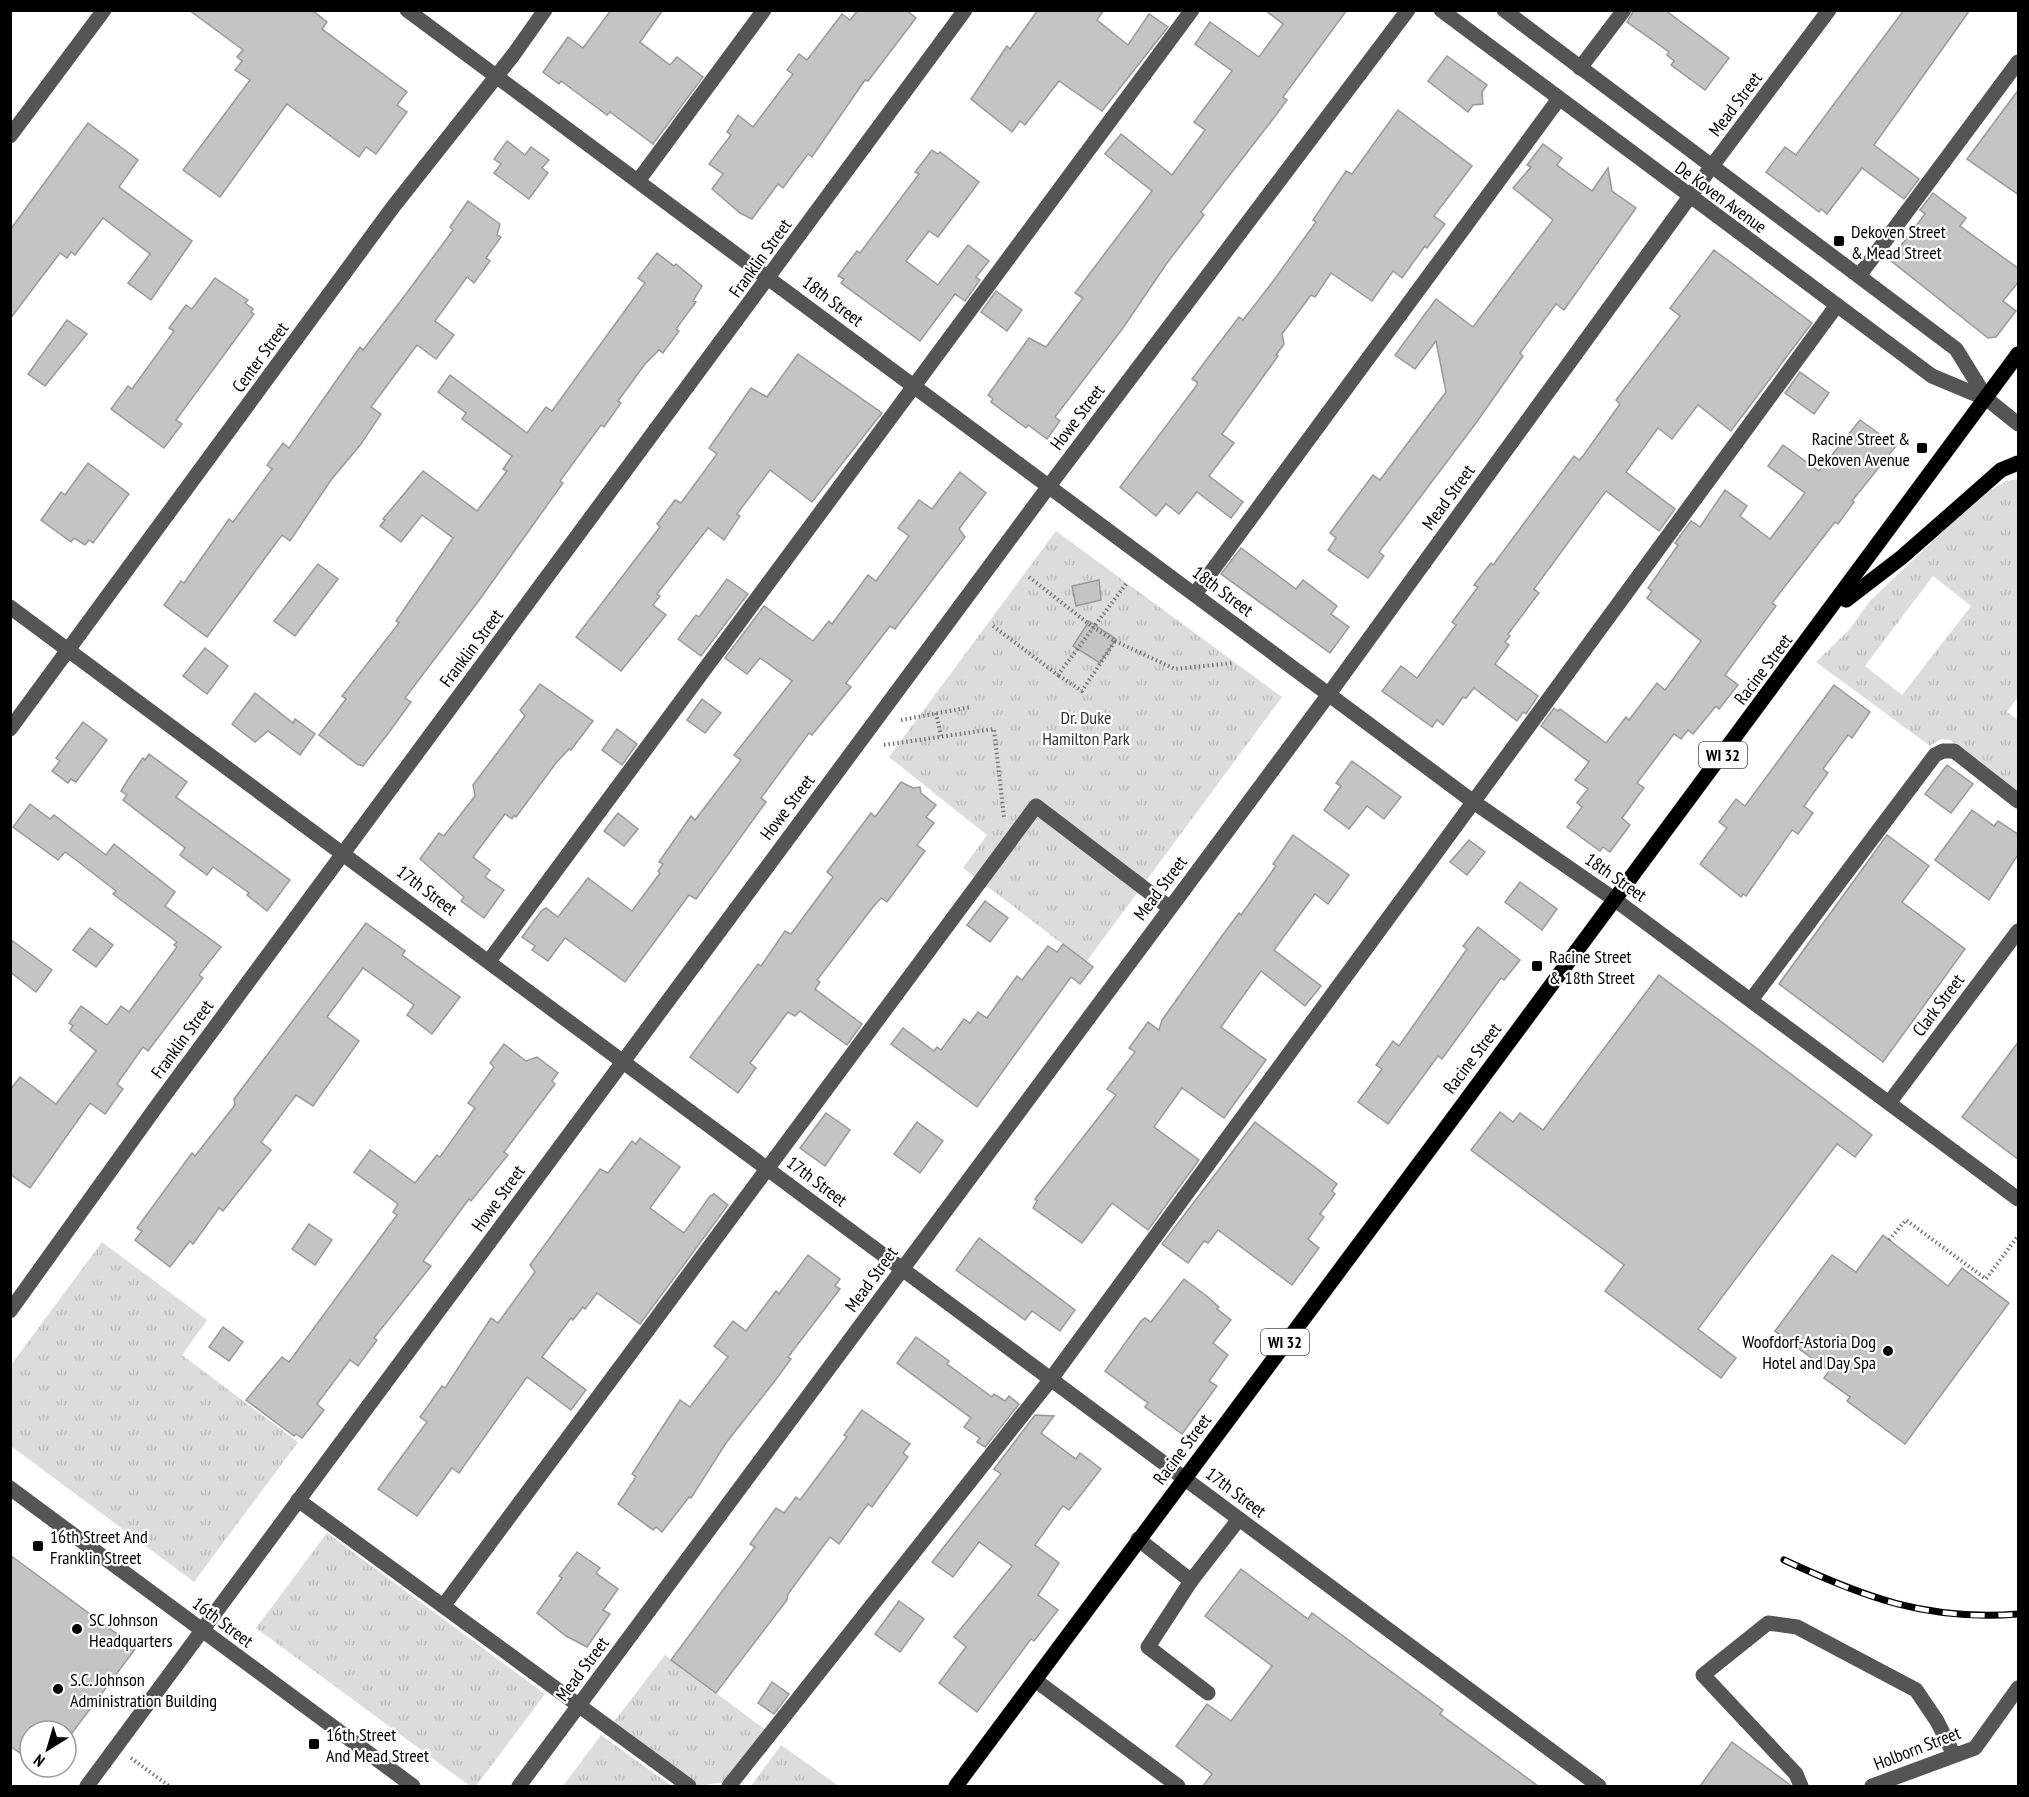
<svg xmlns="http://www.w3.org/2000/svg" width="2029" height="1797" viewBox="0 0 2029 1797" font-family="'PT Sans Narrow',sans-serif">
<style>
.grass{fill:url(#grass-tufts);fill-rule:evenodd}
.building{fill:#c4c4c4;stroke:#999;stroke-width:1.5}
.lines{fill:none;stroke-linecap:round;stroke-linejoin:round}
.major-casing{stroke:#dbdbdb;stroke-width:16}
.path{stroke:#777;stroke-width:4;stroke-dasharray:1.5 3;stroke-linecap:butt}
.minor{stroke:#555;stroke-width:15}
.major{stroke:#000;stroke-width:15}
.rail-casing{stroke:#000;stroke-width:7}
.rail{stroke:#fff;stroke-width:4.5;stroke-dasharray:14;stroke-linecap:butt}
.poi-dot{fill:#000;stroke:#fff;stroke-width:2}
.labels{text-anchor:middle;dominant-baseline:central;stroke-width:4.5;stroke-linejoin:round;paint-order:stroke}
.shield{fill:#fff;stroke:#4c4c4c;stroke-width:1.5}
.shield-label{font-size:16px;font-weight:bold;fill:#000}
.street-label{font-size:18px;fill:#000;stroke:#fff}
.poi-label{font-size:18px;fill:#000;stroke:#fff;text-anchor:start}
.park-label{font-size:18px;fill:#333;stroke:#fff}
</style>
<defs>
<pattern id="grass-tufts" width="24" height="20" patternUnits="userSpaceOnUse" patternTransform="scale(1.5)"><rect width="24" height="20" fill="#dcdcdc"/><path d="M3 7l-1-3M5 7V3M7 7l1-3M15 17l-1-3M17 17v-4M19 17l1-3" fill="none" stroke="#bbb"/></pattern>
</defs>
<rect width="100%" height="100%" fill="#fff"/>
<g class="grass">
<path d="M2018,479V697L2007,712L2018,720V792L1950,740L1941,739L1930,746L1816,662L1848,631L1870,601L1979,497L2006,481ZM1933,576L1971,606L1902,695L1865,666Z"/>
<path d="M1056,531L1282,697L1086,962L963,868L987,835L889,757Z"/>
<path d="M102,1242L207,1320L182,1355L298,1442L194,1582L11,1446V1365Z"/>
<path d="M327,1533L545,1694L476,1786H470L256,1628Z"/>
<path d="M665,1655L767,1731L725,1782L697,1786L613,1723Z"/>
<path d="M601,1735L672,1786H563Z"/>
<path d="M781,1745L839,1786H751Z"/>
</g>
<g class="building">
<path d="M189,10H312L327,22L322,29L407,92L397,105L407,112L376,154L366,147L359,157L287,104L220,197L183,170L250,80L235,70L242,61L237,57L243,50Z"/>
<path d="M611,10H663L640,42L670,65L677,57L703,77L653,144L610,112L607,115L561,81L559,84L543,72L568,37L583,48Z"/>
<path d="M858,10H906L916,18L868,81L865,80L812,157L808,154L783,188L778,184L752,219L740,213L712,189L723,174L709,164L731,135L727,132L738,115L753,127L793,74L787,70L799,54L807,60L842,14L850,20Z"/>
<path d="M1038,10H1104L1097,20L1128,45L1149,14L1168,27L1102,111L1059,81L1025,125L1020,121L1012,132L971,99L1007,46L1010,49Z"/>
<path d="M1265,10H1347L1283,97L1287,100L1273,119L1201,212L1204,215L1167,263L1123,328L1055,417L1060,421L1047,439L1028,425L1026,428L991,402L993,399L988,395L1029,338L1046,347L1083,298L1075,293L1152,191L1105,154L1121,134L1172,175L1205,130L1194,122L1232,71L1195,44L1210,22L1259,57L1283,24Z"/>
<path d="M1634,10H1665L1729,58L1705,90L1671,65L1674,61L1667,55L1669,52L1627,22Z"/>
<path d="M1904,10H1970L1874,145L1919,179L1904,199L1862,168L1827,214L1821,209L1819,212L1766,172L1785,147L1796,155Z"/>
<path d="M1447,56L1487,85L1482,92L1483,104L1473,105L1468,112L1428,81Z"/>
<path d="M2019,89V195L1967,159Z"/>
<path d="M1398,110L1472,166L1434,216L1445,224L1427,248L1425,246L1402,278L1393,271L1372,301L1331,273L1315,297L1311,295L1282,334L1284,344L1276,355L1278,356L1222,434L1234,443L1209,476L1243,502L1231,518L1197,492L1179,514L1166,504L1156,516L1120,487L1197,385V382L1192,379L1210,355L1239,317L1243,320L1271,284L1316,222L1313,220L1346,171L1352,174Z"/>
<path d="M88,123L138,160L119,187L192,241L151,300L128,283L150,254L103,218L75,255L71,252L67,258L60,253L10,319V230Z"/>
<path d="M507,141L525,155L531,147L549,160L542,168L548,173L529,199L494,173L501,164L494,159Z"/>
<path d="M1543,144L1562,158L1557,165L1592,191L1608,168L1612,191L1636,208L1564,310L1556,304L1520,353L1523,356L1476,423L1379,552L1384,556L1368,578L1328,550L1336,538L1330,533L1373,475L1380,480L1446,392L1436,341L1415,369L1395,355L1436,299L1473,327L1553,220L1513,188L1531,167L1527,165Z"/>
<path d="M932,150L938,154L940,152L979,182L938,237L929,231L906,261L938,285L968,245L989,261L976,277L980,280L965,301L955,294L920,341L841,283L844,279L838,276L857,251L860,253L919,174L915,172Z"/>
<path d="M1933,193L1966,218L1960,226L2019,269V281L2003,301L2016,311L1996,337L1988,338L1890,260L1925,214L1920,210Z"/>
<path d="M468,201L500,224L497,235L501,237L486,258L490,261L474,283L467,277L435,321L454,335L436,359L417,345L371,407L381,414L361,444L331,480L290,541L282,535L207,637L164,605L181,581L184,583L229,519L233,522L272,469L267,465L283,443L289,448L360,347L363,350L406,294L453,230L450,227Z"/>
<path d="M1714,250L1812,323L1731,431L1698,405L1672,439L1658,428L1626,472L1675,509L1659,531L1606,491L1534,589L1539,593L1508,634L1510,636L1505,642L1509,645L1495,664L1538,696L1526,714L1523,712L1517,721L1474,688L1466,698L1463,697L1443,725L1437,720L1432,727L1382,691L1401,666L1417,678L1456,625L1452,622L1478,587L1474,585L1491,563L1493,565L1574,456L1579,460L1583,456L1620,404L1616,400L1680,316L1670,308Z"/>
<path d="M657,253L674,266L676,264L702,286L693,301L696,302L676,329L679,331L663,353L659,350L645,364L618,401L621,403L604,427L601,425L560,481L563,483L480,599L405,698L411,702L390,731L363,766L357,764L319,735L346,699L342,696L399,623L396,621L453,538L422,515L401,542L380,526L385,520L383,519L423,471L477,511L507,471L503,469L512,456L462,419L466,413L438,392L450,375L527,433L546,407L552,411L645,283L638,278Z"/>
<path d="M215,278L248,300L245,303L253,309L251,312L254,314L176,420L182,424L164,448L111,409L128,386L132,389L174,331L169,328L186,305L192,309Z"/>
<path d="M996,291L1022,310L1007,331L981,312Z"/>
<path d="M67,320L87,334L45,386L28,374Z"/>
<path d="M798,354L882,413L812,502L770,470L737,514L740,516L724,540L708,528L657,594L660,596L653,605L666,615L621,671L576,637L660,527L657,524L675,500L681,503L717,454L709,448L751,388L767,397Z"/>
<path d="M1800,372L1829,393L1814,414L1785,393Z"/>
<path d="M1860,420L1896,446L1852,501L1854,502L1838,524L1835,522L1772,603L1776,606L1725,675L1738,685L1719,709L1716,706L1693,734L1688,730L1681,739L1674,734L1637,783L1644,788L1622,818L1630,825L1610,852L1603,847L1600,851L1567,827L1582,807L1577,803L1588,789L1575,780L1589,762L1541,726L1554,708L1558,711L1560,709L1606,743L1626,717L1629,720L1657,683L1665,690L1701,641L1647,598L1652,591L1648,588L1678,545L1675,543L1691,521L1700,527L1725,490L1747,506L1740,516L1770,539L1805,493L1768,466L1783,445L1819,471Z"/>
<path d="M88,463L129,494L93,543L89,540L85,545L74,538L71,542L41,520L61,492L65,495Z"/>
<path d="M960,472L986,493L959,529L965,537L895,629L890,626L846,683L851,687L812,735L809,733L761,798L766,802L696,899L689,895L625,982L565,938L548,961L532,950L535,946L522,937L542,910L546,908L558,917L588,878L632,911L660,873L658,871L663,864L659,862L691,816L695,820L741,760L734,755L792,681L760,658L747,674L725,658L764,606L813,641L829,621L832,624L868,575L876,581L909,536L898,528L919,500L932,509Z"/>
<path d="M1241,548L1296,589L1303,580L1337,606L1331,614L1349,627L1330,653L1221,574Z"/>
<path d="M318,564L338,579L295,636L274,621Z"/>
<path d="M727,579L748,594L701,656L678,639L696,615L699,617Z"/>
<path d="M1099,580L1101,600L1076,606L1072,586Z"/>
<path d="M1089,621L1116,639L1100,663L1073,646Z"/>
<path d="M205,648L228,666L207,694L183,676Z"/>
<path d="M540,684L593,721L571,750L569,749L556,763L516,817L514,815L512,819L505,814L473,857L490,870L485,877L504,890L484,918L461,901L464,897L420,859L439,833L444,836L475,796L473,785L525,716L520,710Z"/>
<path d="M1834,685L1870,712L1852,738L1848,735L1823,769L1828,773L1804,806L1813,813L1798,834L1792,830L1746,896L1743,894L1741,897L1700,864L1727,828L1719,822L1736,799L1745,806Z"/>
<path d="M255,693L293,723L295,719L315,734L300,755L268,731L255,742L232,724Z"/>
<path d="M702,699L721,713L705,733L687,720Z"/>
<path d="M83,722L107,740L76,782L71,779L68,783L52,771L60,761L56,758Z"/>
<path d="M617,729L637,744L622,765L602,750Z"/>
<path d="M149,754L187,782L176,797L290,880L267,911L247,895L249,893L213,867L207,875L180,855L185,848L123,800L127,795L121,791L129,778L143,758L145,760Z"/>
<path d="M1352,761L1401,797L1384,819L1367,806L1349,829L1324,810L1341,786L1336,783Z"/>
<path d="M1947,765L1973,784L1951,813L1925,794Z"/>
<path d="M901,782L913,788L920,787L921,793L936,805L926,817L934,823L917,845L925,851L887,902L881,898L873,907L817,980L820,982L815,989L862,1024L847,1045L800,1011L795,1016L788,1012L750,1063L756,1068L738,1093L690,1057L758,964L761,966L785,931L791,934L833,877L827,872L871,813L875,817Z"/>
<path d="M30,804L50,819L54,815L106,855L114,844L175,892L165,906L221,947L199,975L203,978L148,1051L143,1047L117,1084L123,1089L105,1114L90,1103L30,1188L10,1174V1090L20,1077L56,1104L96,1051L70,1030L73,1026L69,1023L81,1006L107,1025L121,1006L129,1012L177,947L174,945L177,942L113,894L116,891L76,860L65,852L58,860L13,827Z"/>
<path d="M1972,810L1994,826L1998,821L2019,835V853L1989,900L1935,860Z"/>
<path d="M618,813L638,829L624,846L604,831Z"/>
<path d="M1293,835L1349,875L1328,904L1315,894L1274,950L1321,986L1305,1006L1261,971L1221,1027L1266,1060L1224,1118L1182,1088L1154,1127L1199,1160L1148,1230L1112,1203L1082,1243L1033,1208L1037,1201L1035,1199L1116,1095L1107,1089L1135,1052L1129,1048L1148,1022L1159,1030L1162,1020L1219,940L1239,913L1241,915L1276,866L1273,864Z"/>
<path d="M1887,835L1929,866L1902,902L1965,949L1883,1062L1779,984Z"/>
<path d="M1469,840L1485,852L1467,875L1450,862Z"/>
<path d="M1520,882L1557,909L1542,930L1505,902Z"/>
<path d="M985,901L1008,918L990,942L967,925Z"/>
<path d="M366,923L405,951L402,955L460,997L432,1034L407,1015L414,1005L363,968L327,1017L359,1041L313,1106L296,1095L261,1142L271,1150L223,1211L219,1208L193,1244L190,1241L170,1267L135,1240L142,1231L137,1228L192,1153L195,1156L235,1105L234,1099Z"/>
<path d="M1478,927L1520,960L1504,980L1501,978L1442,1059L1438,1056L1388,1124L1358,1102L1382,1069L1376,1065L1393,1041L1399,1046L1467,949L1463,946Z"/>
<path d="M90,928L113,945L96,967L73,950Z"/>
<path d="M10,939L52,970L36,992L10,972Z"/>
<path d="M1063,944L1093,967L1080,984L1071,977L977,1107L891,1044L903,1028L934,1051L937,1047L941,1050L964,1019L970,1023L978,1012L987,1018L1017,976L1022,980L1048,946L1057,952Z"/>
<path d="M1659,975L1872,1135L1855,1157L1837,1144L1698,1329L1736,1358L1721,1378L1605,1291L1624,1265L1471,1150L1500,1112L1513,1122L1520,1113L1543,1130Z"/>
<path d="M2019,1041V1160L1962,1117Z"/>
<path d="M504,1044L526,1061L537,1057L558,1073L552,1081L555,1084L504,1152L508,1155L471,1201L469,1199L423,1261L431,1266L374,1338L377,1340L358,1366L350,1360L317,1404L324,1410L302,1438L296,1434L294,1436L246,1400L282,1357L289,1362L397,1215L393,1212L398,1204L354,1172L370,1150L415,1183L437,1155L440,1157L475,1108L468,1103L494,1067L490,1063Z"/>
<path d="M826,1113L850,1130L825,1166L800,1148Z"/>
<path d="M917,1122L943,1141L920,1173L894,1154Z"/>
<path d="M1255,1122L1337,1184L1332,1191L1335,1194L1320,1214L1324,1217L1308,1239L1319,1248L1292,1285L1218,1230L1208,1243L1204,1241L1188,1263L1162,1244Z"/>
<path d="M640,1138L680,1167L650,1208L684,1233L710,1196L714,1194L728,1205L640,1324L597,1293L585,1309L583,1307L573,1320L571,1318L542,1357L586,1390L571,1410L527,1377L459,1473L452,1468L417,1516L378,1489L427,1422L420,1417L442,1386L445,1388L491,1318L498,1323L535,1272L530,1265L600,1169L608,1173L632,1141L636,1144Z"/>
<path d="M309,1224L332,1240L315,1265L292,1249Z"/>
<path d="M1883,1235L1948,1286L1962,1268L2009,1303L1905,1444L1847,1401L1850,1397L1824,1378L1829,1371L1775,1331L1832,1255L1856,1272Z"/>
<path d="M979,1238L1075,1310L1060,1331L1032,1311L1025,1320L956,1270Z"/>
<path d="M808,1255L840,1279L835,1286L840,1289L788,1357L791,1359L774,1382L726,1443L691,1498L689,1497L662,1532L656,1527L653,1530L618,1504L636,1477L632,1474L680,1400L690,1407L728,1357L714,1346L733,1321L746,1331L776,1291L779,1294Z"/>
<path d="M1184,1279L1208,1297L1219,1307L1217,1309L1231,1320L1213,1343L1228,1355L1209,1381L1217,1386L1182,1434L1145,1407L1148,1403L1105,1371L1141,1321L1145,1318L1151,1322Z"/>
<path d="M223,1327L243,1342L229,1361L209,1347Z"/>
<path d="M916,1337L949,1361L947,1364L992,1397L994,1394L1005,1401L1009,1396L1019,1404L985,1447L977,1442L980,1438L964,1427L971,1418L897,1363Z"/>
<path d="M862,1410L910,1444L903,1453L908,1457L872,1507L868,1504L839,1544L830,1537L788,1594L787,1600L716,1693L671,1660L755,1547L750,1544L776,1508L784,1513L796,1497L800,1500L847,1437L844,1435Z"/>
<path d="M1035,1415L1054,1416L1041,1433L1076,1459L1080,1453L1101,1469L1069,1510L1063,1506L1035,1545L1059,1563L1038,1595L1058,1610L1034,1641L1031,1639L977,1712L939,1683L966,1647L954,1637L1012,1566L979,1542L953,1577L932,1562L1001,1474L994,1469Z"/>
<path d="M577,1552L600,1568L596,1573L618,1589L603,1610L610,1614L587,1647L566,1636L537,1613L562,1578L559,1576Z"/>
<path d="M10,1555L136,1648L66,1741V1731H30V1760L10,1746Z"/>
<path d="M1241,1569L1308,1619L1312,1613L1443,1710L1440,1714L1538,1786H1203L1212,1774L1176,1746L1207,1704L1231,1721L1272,1666L1205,1616Z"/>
<path d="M899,1601L924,1619L900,1652L875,1634Z"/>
<path d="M772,1682L789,1694L774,1714L758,1703Z"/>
<path d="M1732,1742L1789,1784L1791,1786H1700Z"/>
</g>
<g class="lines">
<defs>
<g id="major">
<path d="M1846,600L1902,557L2001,470L2018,463"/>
<path d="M956,1786C1310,1309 1667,833 2018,354"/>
</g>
</defs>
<use href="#major" class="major-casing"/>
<g class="path">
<path d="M1029,577L1094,628L1115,641L1082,691L1058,675"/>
<path d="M993,626L1058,675L1126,584"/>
<path d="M1115,641L1175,669L1233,663"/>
<path d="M936,713L941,736"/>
<path d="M901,720L971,707"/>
<path d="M884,745L994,729L1004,817"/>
<path d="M1889,1240L1906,1220L1986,1279L2018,1236"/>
<path d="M131,1758L169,1786"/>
</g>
<g class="minor">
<path d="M407,10L1475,803L1614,899L2018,1199"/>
<path d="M1441,10L1932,376L1987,399"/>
<path d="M1504,10L1956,349L1987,399L2018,424"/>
<path d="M1580,68L1624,10"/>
<path d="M10,136L104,10"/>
<path d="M638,181L764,10"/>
<path d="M1859,276L2018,62"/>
<path d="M1195,594L1558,100"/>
<path d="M10,607L1599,1786"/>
<path d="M10,729L393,207L514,54L545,10"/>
<path d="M489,961L1192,10"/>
<path d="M1751,1000L1935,755L1943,751H1954L2018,801"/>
<path d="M1889,1103L2018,931"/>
<path d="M10,1311L159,1103L965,10"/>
<path d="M10,1488L413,1786"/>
<path d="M298,1500L689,1786"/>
<path d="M1138,1539L1191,1581"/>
<path d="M444,1605L1036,806L1170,908"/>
<path d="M1035,1680L1178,1786"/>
<path d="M1208,1693L1148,1647L1191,1581L1239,1519"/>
<path d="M87,1786L1049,486L1408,10"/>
<path d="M519,1786L1329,694L1712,166L1829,10"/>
<path d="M729,1786L1051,1379L1837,305"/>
<path d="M1801,1786L1796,1774L1703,1675L1768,1623L1797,1627L1916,1690L1937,1721L1954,1755"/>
<path d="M1872,1786L1975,1748L2018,1688"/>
</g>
<use href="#major" class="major"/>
<defs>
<path id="rail" d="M1784,1560C1866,1598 1927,1621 2018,1614"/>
</defs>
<use href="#rail" class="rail-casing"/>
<use href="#rail" class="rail"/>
</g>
<g class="poi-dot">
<rect x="1833" y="235" width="12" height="12" rx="3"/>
<rect x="1916" y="442" width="12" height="12" rx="3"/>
<rect x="1531" y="960" width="12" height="12" rx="3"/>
<circle cx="1888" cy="1351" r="6"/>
<rect x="32" y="1540" width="12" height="12" rx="3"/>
<circle cx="77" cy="1629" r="6"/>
<circle cx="58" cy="1689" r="6"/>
<rect x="308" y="1738" width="12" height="12" rx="3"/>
</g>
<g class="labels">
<g class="shield">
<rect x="1699" y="742" width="48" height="26" rx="4.5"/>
<rect x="1261" y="1329" width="48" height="26" rx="4.5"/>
</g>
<g class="shield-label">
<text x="1723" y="755">WI 32</text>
<text x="1285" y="1342">WI 32</text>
</g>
<g class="street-label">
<text transform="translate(1735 104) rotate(-53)">Mead Street</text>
<text transform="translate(1721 197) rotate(36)">De Koven Avenue</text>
<text transform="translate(760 258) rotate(-54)">Franklin Street</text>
<text transform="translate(833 301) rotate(37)">18th Street</text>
<text transform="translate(260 357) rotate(-54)">Center Street</text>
<text transform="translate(1077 417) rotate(-53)">Howe Street</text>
<text transform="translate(1448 497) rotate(-54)">Mead Street</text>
<text transform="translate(1223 591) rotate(37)">18th Street</text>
<text transform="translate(471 648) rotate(-53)">Franklin Street</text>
<text transform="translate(1763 669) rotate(-53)">Racine Street</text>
<text transform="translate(787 807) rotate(-53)">Howe Street</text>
<text transform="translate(1616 877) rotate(35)">18th Street</text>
<text transform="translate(1160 888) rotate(-53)">Mead Street</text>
<text transform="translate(427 890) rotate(37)">17th Street</text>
<text transform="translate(1938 1005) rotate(-53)">Clark Street</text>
<text transform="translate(182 1039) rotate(-54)">Franklin Street</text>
<text transform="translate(1472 1058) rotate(-53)">Racine Street</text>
<text transform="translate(817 1181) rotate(37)">17th Street</text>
<text transform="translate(498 1198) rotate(-54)">Howe Street</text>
<text transform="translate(871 1279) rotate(-54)">Mead Street</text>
<text transform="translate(1182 1449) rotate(-53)">Racine Street</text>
<text transform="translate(1236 1492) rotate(37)">17th Street</text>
<text transform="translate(223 1622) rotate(37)">16th Street</text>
<text transform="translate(582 1669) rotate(-53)">Mead Street</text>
<text transform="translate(1917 1748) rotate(-21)">Holborn Street</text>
</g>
<g class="poi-label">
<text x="1851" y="231">Dekoven Street<tspan x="1851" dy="21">&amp; Mead Street</tspan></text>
<text x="1910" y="438" text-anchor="end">Racine Street &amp;<tspan x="1910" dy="21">Dekoven Avenue</tspan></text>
<text x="1549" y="956">Racine Street<tspan x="1549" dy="21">&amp; 18th Street</tspan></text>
<text x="1876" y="1341" text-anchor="end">Woofdorf-Astoria Dog<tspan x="1876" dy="21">Hotel and Day Spa</tspan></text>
<text x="50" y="1536">16th Street And<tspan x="50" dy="21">Franklin Street</tspan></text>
<text x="89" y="1619">SC Johnson<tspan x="89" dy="21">Headquarters</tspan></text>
<text x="70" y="1679">S.C. Johnson<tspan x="70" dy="21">Administration Building</tspan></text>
<text x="326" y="1734">16th Street<tspan x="326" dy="21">And Mead Street</tspan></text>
</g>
<g class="park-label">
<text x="1086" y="717">Dr. Duke<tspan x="1086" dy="21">Hamilton Park</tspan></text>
</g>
</g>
<rect width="2029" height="1797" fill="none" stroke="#000000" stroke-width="24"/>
<g transform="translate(48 1749) rotate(217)"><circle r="28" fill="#ffffff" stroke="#999999" stroke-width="1.5"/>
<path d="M0-4.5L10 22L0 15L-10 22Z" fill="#000000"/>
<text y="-9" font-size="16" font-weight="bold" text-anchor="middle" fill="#000000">N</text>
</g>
</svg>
